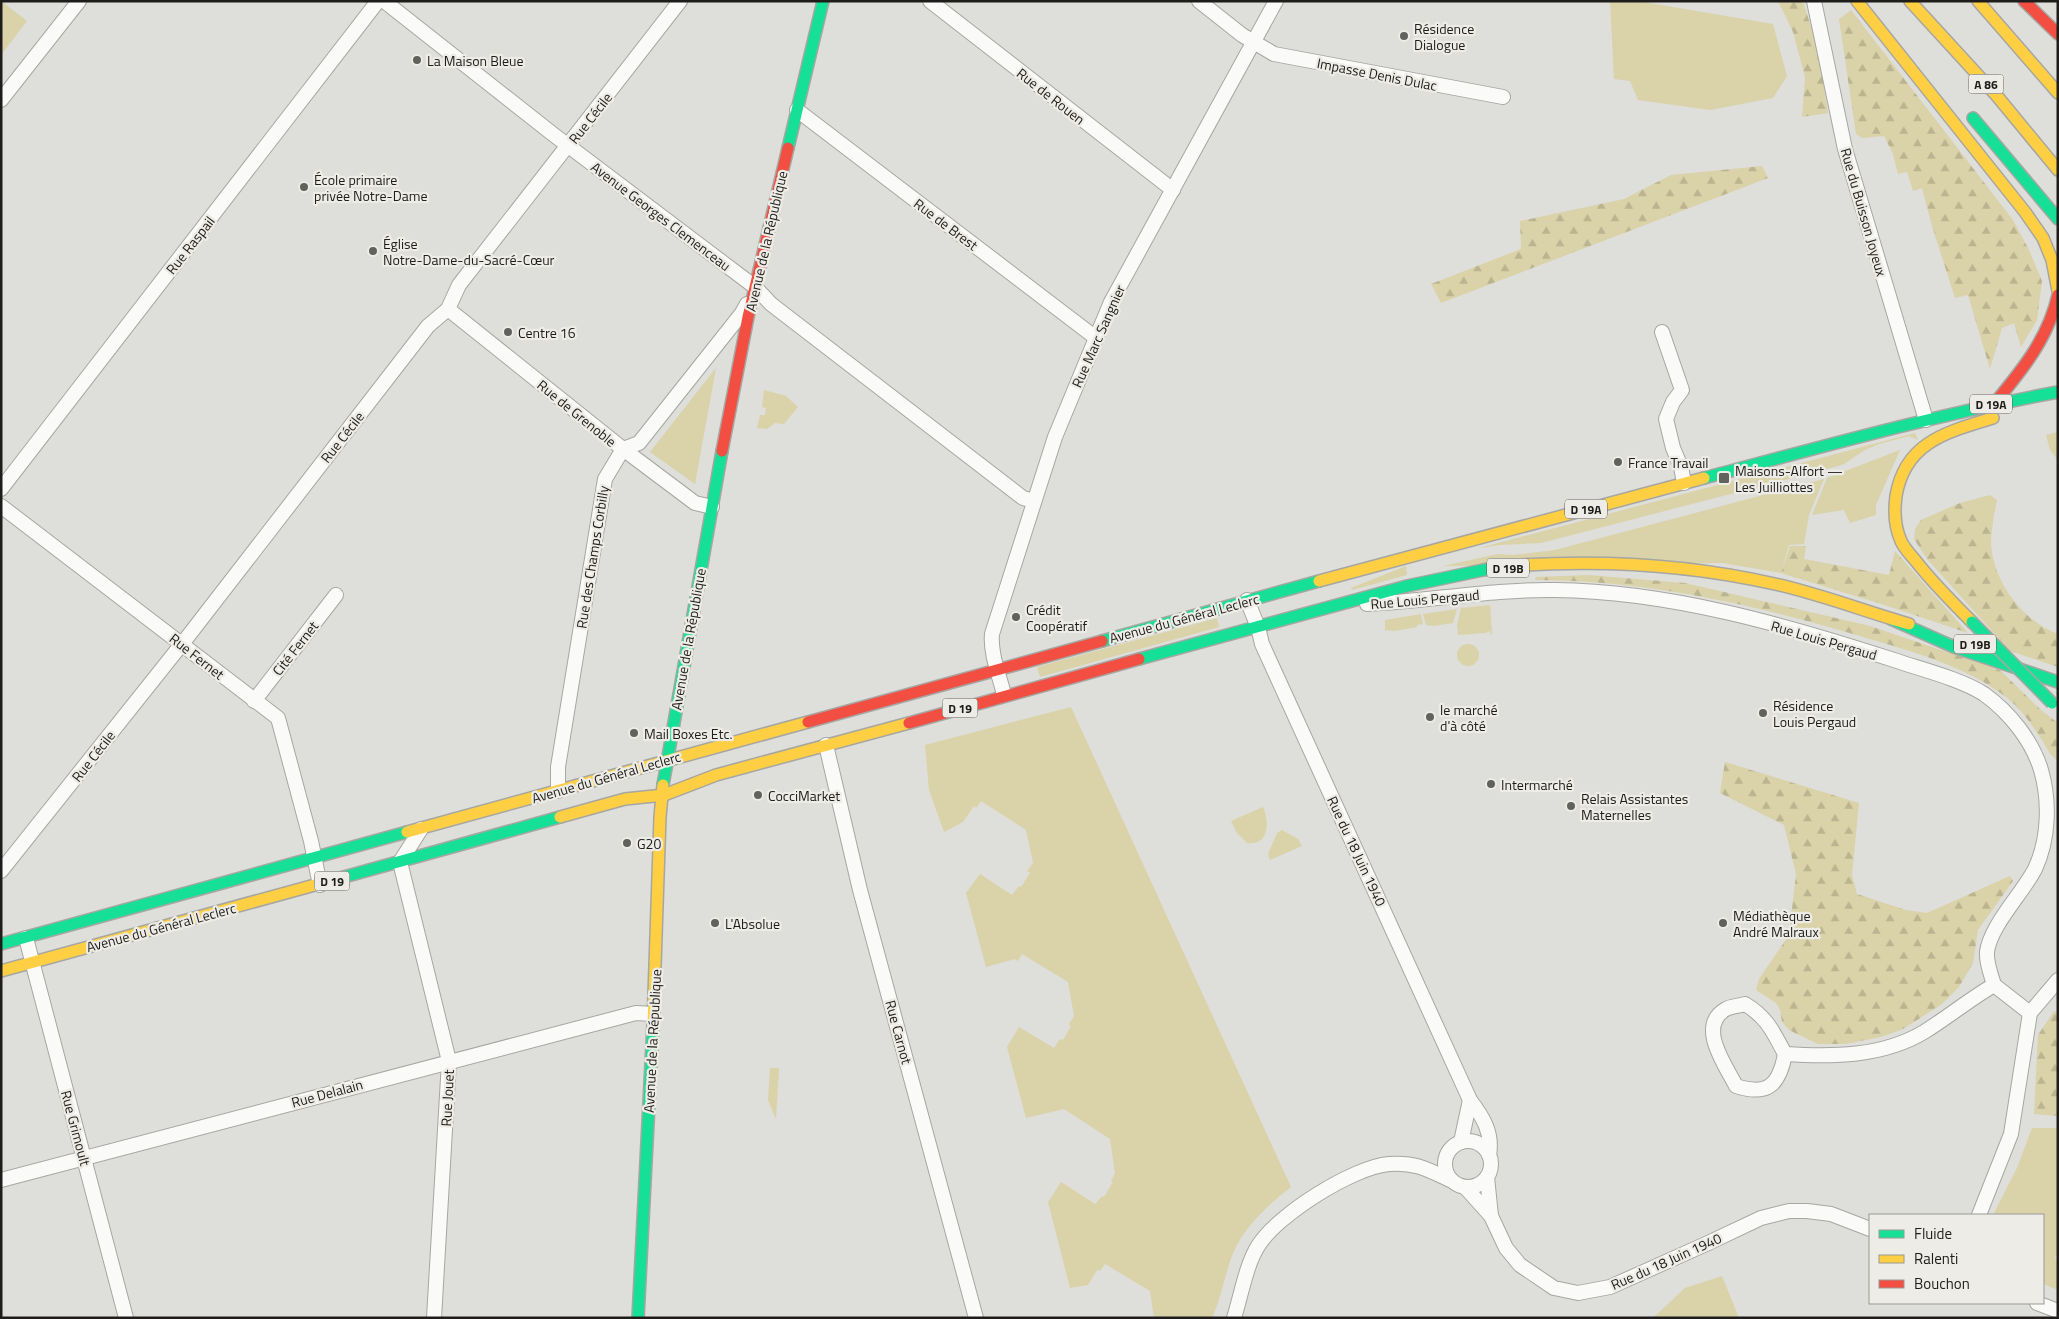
<svg xmlns="http://www.w3.org/2000/svg" width="2059" height="1319" viewBox="0 0 2059 1319" font-family="'Titillium Web',sans-serif">
<style>
.green{fill:#dad2a8}
.forest{fill:url(#forest-firs)}
.lines{fill:none;stroke-linecap:round;stroke-linejoin:round}
.street-casing{stroke:#a6a6a3;stroke-width:16}
.fast-casing{stroke:#a6a6a3;stroke-width:14}
.slow-casing{stroke:#a6a6a3;stroke-width:14}
.jam-casing{stroke:#a6a6a3;stroke-width:14}
.street{stroke:#fafaf9;stroke-width:14}
.fast{stroke:#16e098;stroke-width:11}
.slow{stroke:#ffcf43;stroke-width:11}
.jam{stroke:#f24e42;stroke-width:11}
.fast-bridge-casing{stroke:#a6a6a3;stroke-width:14;stroke-linecap:butt}
.fast-bridge{stroke:#16e098;stroke-width:11}
.poi-dot{fill:#61615e;stroke:#edece6;stroke-width:2}
.labels{text-anchor:middle;dominant-baseline:central;stroke-width:4.5;stroke-linejoin:round;paint-order:stroke}
.shield{fill:#edece6;stroke:#5c5b58;stroke-width:1}
.shield-label{font-size:12px;font-weight:bold;fill:#1e1d1b}
.poi-label{font-size:14px;fill:#1e1d1b;stroke:#edece6;text-anchor:start}
.street-label{font-size:14px;fill:#1e1d1b;stroke:#edece6}
</style>
<defs>
<pattern id="forest-firs" width="22" height="20" patternUnits="userSpaceOnUse" patternTransform="scale(1.25)"><rect width="22" height="20" fill="#dad2a8"/><path d="M5 1l3.5 6h-7zM16 11l3.5 6h-7z" fill="#bbb490"/></pattern>
</defs>
<rect width="100%" height="100%" fill="#dededa"/>
<g class="green">
<path d="M1,1L27,21L1,55Z"/>
<path d="M1610,1H1638L1773,24L1787,76L1773,98L1710,110L1638,100L1630,81L1614,79Z"/>
<path d="M716,368L695,484L650,452Z"/>
<path d="M764,390L786,396L798,407L784,424L775,423L767,429L757,428L760,415H765L766,408L762,407Z"/>
<path d="M2058,432V460L2050,450L2046,435Z"/>
<path d="M1915,433L1918,440L1909,436L1879,444L1865,450L1844,464L1835,467L1541,543L1500,545L1479,548Z"/>
<path d="M1900,450L1876,505V515L1850,523L1844,510L1812,515L1827,478Z"/>
<path d="M1824,479L1809,515L1804,544L1789,545L1781,573L1722,563L1443,566L1498,554L1513,555L1555,550Z"/>
<path d="M1990,495L1997,500L1993,520L1960,503Z"/>
<path d="M1406,566L1407,575L1352,590L1351,588Z"/>
<path d="M1490,605L1492,634L1491,635L1490,631L1485,633L1458,635L1457,625L1461,608Z"/>
<path d="M1457,609L1453,623L1433,626L1426,625L1423,614Z"/>
<path d="M1421,614L1423,624L1417,625V627L1395,631L1385,630V620Z"/>
<path d="M1217,618L1219,627L1040,677L1037,667Z"/>
<circle cx="1468" cy="655" r="11"/>
<path d="M1071,707L1291,1187C1269,1204 1246,1225 1234,1251C1225,1272 1222,1296 1212,1318H1154L1150,1291L1105,1264L1100,1271L1097,1270L1088,1285L1070,1288L1048,1202L1061,1182L1095,1204L1102,1196L1104,1197L1113,1182L1111,1181L1115,1173L1110,1139L1064,1109L1026,1118L1007,1047L1019,1027L1054,1048L1060,1039L1063,1040L1071,1026L1069,1024L1074,1016L1068,982L1022,954L1018,961L1015,959L986,967L966,893L980,874L1012,895L1019,886L1021,887L1030,873L1027,871L1033,863L1026,830L981,801L976,808L974,806L963,822L944,832L929,790L925,745Z"/>
<path d="M1263,807C1269,821 1270,846 1247,843L1237,833L1231,821Z"/>
<path d="M1282,830L1298,839L1302,846L1270,860L1268,854L1277,833Z"/>
<path d="M770,1068H779L776,1119L768,1100Z"/>
<path d="M2032,1128H2058V1255L2055,1257L2058,1265V1290L2043,1284V1215H1993L2017,1168Z"/>
<path d="M1722,1276L1739,1318H1653L1685,1288Z"/>
</g>
<g class="forest">
<path d="M1778,1H1802L1804,5L1818,48L1828,113L1802,117L1805,77L1793,32Z"/>
<path d="M1851,10L2013,220L2029,250L2042,281L2037,320L2021,347L2014,323L2002,328L1990,369L1968,295L1955,298L1932,226L1922,188L1913,191L1907,172L1898,174L1893,154L1884,136L1862,138L1856,134L1839,19Z"/>
<path d="M1762,166L1768,178L1441,303L1431,284L1521,249L1520,221L1624,199L1671,175Z"/>
<path d="M1960,503L1993,520C1993,527 1991,533 1991,540C1991,579 2022,621 2058,634V667L2010,651L1927,559L1914,539L1915,529L1921,520Z"/>
<path d="M1790,546H1806L1804,559L1889,575L1895,551L1968,633L1878,603L1781,573Z"/>
<path d="M1588,575L1685,583L1870,626L2000,670L2041,710L2058,723V761C2049,755 2046,746 2040,737C2031,723 2019,707 2006,697C1964,665 1913,652 1863,637C1756,605 1647,580 1535,580L1536,577Z"/>
<path d="M1725,762L1859,803L1852,875L1857,894L1906,910L1927,913L2010,876L2013,881L1978,930L1973,963L1959,987L1942,1004L1903,1029L1881,1037L1845,1044H1818L1789,1030L1782,1022L1780,1010L1776,1003L1756,990L1759,979L1789,935L1796,874L1784,825L1720,793Z"/>
<path d="M2054,1011L2058,1013V1116L2034,1114L2038,1035Z"/>
</g>
<g class="lines">
<defs>
<g id="street">
<path d="M384,1L554,135L755,287L771,304L1023,498L1034,501"/>
<path d="M930,1L1173,190"/>
<path d="M1199,1L1242,35L1274,54L1503,97"/>
<path d="M1814,1L1845,149L1926,420"/>
<path d="M1,100L79,1"/>
<path d="M797,110L1096,338"/>
<path d="M448,309L623,449L695,503L712,507"/>
<path d="M1662,332L1682,390L1673,402L1666,419L1673,448L1681,467L1684,483"/>
<path d="M1,489L378,1"/>
<path d="M1,506L278,718L311,841L320,885"/>
<path d="M1247,600L1258,627L1262,644L1470,1100C1483,1117 1493,1133 1489,1155"/>
<path d="M1367,604C1430,601 1492,589 1555,590C1668,591 1786,625 1894,660C1920,669 1961,679 1984,694C2009,712 2032,740 2041,770C2050,801 2049,839 2035,869C2022,894 1990,926 1987,952C1986,963 1991,974 1994,985"/>
<path d="M1004,695C1000,677 990,654 992,634L1055,437L1111,302L1276,1"/>
<path d="M254,701L336,595"/>
<path d="M826,745L860,890L976,1318"/>
<path d="M558,791V767L605,479L623,449L639,443L742,313L747,304"/>
<path d="M421,829L400,862L449,1061L434,1318"/>
<path d="M1,871L189,635L428,326L448,309L459,285L680,1"/>
<path d="M26,938L126,1318"/>
<path d="M1745,1004C1768,1018 1773,1032 1785,1054C1779,1086 1767,1096 1736,1086C1726,1066 1696,1026 1726,1009C1731,1006 1739,1006 1745,1004Z"/>
<path d="M1785,1054C1832,1057 1882,1057 1924,1032C1948,1017 1970,999 1994,985L2030,1013"/>
<circle cx="1468" cy="1164" r="23"/>
<path d="M1461,1142L1470,1100"/>
<path d="M1487,1177L1491,1216"/>
<path d="M1,1180L636,1013L653,1014"/>
<path d="M1465,1187L1491,1216L1506,1248L1520,1265L1554,1288L1578,1293L1610,1287L1706,1244L1761,1218L1789,1211H1807L1831,1214L1870,1229"/>
<path d="M1979,1215L2011,1134L2030,1013L2058,980"/>
<path d="M2037,1303L2058,1311"/>
<path d="M1234,1318C1241,1296 1246,1265 1258,1246C1277,1215 1353,1167 1389,1164C1415,1162 1427,1169 1450,1180"/>
</g>
<g id="fast">
<path d="M1973,118L2058,219"/>
<path d="M788,148L823,1"/>
<path d="M1704,478C1821,447 1938,414 2058,392"/>
<path d="M1891,619L1954,647L2058,682"/>
<path d="M1102,641L1319,581"/>
<path d="M1139,659L1407,586L1483,570L1522,565"/>
<path d="M663,785L722,451"/>
<path d="M333,880L560,817"/>
<path d="M1,944L407,832"/>
<path d="M638,1318L653,1025"/>
</g>
<g id="slow">
<path d="M1857,1L2025,212L2043,238L2052,260L2058,291"/>
<path d="M1910,1L1997,96L2058,170"/>
<path d="M1978,1L2058,93"/>
<path d="M1522,565C1606,560 1692,565 1775,584C1820,594 1864,611 1909,624"/>
<path d="M1319,581L1704,478"/>
<path d="M1972,622C1952,602 1932,582 1915,560C1910,554 1904,548 1901,541C1895,528 1894,511 1896,496C1905,442 1947,432 1993,418"/>
<path d="M560,817L625,799L664,795L716,775L909,723"/>
<path d="M407,832L808,722"/>
<path d="M1,971L333,880"/>
<path d="M653,1025L660,817L663,785"/>
</g>
<g id="jam">
<path d="M2024,1L2058,34"/>
<path d="M1994,404C2022,370 2048,339 2058,295"/>
<path d="M722,451L748,317L788,148"/>
<path d="M808,722L1102,641"/>
<path d="M909,723L1139,659"/>
</g>
</defs>
<use href="#street" class="street-casing"/>
<use href="#fast" class="fast-casing"/>
<use href="#slow" class="slow-casing"/>
<use href="#jam" class="jam-casing"/>
<use href="#street" class="street"/>
<use href="#fast" class="fast"/>
<use href="#slow" class="slow"/>
<use href="#jam" class="jam"/>
<defs>
<path id="fast-bridge" d="M1972,622L2052,703"/>
</defs>
<use href="#fast-bridge" class="fast-bridge-casing"/>
<use href="#fast-bridge" class="fast-bridge"/>
</g>
<g class="poi-dot">
<circle cx="1404" cy="36" r="5"/>
<circle cx="417" cy="60" r="5"/>
<circle cx="304" cy="187" r="5"/>
<circle cx="373" cy="251" r="5"/>
<circle cx="508" cy="332" r="5"/>
<circle cx="1618" cy="462" r="5"/>
<rect x="1718" y="472" width="12" height="12" rx="2.5"/>
<circle cx="1016" cy="617" r="5"/>
<circle cx="1763" cy="713" r="5"/>
<circle cx="1430" cy="717" r="5"/>
<circle cx="634" cy="733" r="5"/>
<circle cx="1491" cy="784" r="5"/>
<circle cx="758" cy="795" r="5"/>
<circle cx="1571" cy="806" r="5"/>
<circle cx="627" cy="843" r="5"/>
<circle cx="715" cy="923" r="5"/>
<circle cx="1723" cy="923" r="5"/>
</g>
<g class="labels">
<g class="shield">
<rect x="1968.5" y="74.5" width="35" height="19" rx="4"/>
<rect x="1970" y="394.5" width="42" height="19" rx="4"/>
<rect x="1565" y="499.5" width="42" height="19" rx="4"/>
<rect x="1487" y="558.5" width="42" height="19" rx="4"/>
<rect x="1954" y="634.5" width="42" height="19" rx="4"/>
<rect x="942.5" y="698.5" width="35" height="19" rx="4"/>
<rect x="314.5" y="871.5" width="35" height="19" rx="4"/>
</g>
<g class="shield-label">
<text x="1986" y="84">A 86</text>
<text x="1991" y="404">D 19A</text>
<text x="1586" y="509">D 19A</text>
<text x="1508" y="568">D 19B</text>
<text x="1975" y="644">D 19B</text>
<text x="960" y="708">D 19</text>
<text x="332" y="881">D 19</text>
</g>
<g class="poi-label">
<text x="1414" y="28">Résidence<tspan x="1414" dy="16">Dialogue</tspan></text>
<text x="427" y="60">La Maison Bleue</text>
<text x="314" y="179">École primaire<tspan x="314" dy="16">privée Notre-Dame</tspan></text>
<text x="383" y="243">Église<tspan x="383" dy="16">Notre-Dame-du-Sacré-Cœur</tspan></text>
<text x="518" y="332">Centre 16</text>
<text x="1628" y="462">France Travail</text>
<text x="1735" y="470">Maisons-Alfort —<tspan x="1735" dy="16">Les Juilliottes</tspan></text>
<text x="1026" y="609">Crédit<tspan x="1026" dy="16">Coopératif</tspan></text>
<text x="1773" y="705">Résidence<tspan x="1773" dy="16">Louis Pergaud</tspan></text>
<text x="1440" y="709">le marché<tspan x="1440" dy="16">d'à côté</tspan></text>
<text x="644" y="733">Mail Boxes Etc.</text>
<text x="1501" y="784">Intermarché</text>
<text x="768" y="795">CocciMarket</text>
<text x="1581" y="798">Relais Assistantes<tspan x="1581" dy="16">Maternelles</tspan></text>
<text x="637" y="843">G20</text>
<text x="1733" y="915">Médiathèque<tspan x="1733" dy="16">André Malraux</tspan></text>
<text x="725" y="923">L'Absolue</text>
</g>
<g class="street-label">
<text transform="translate(1377 74) rotate(11)">Impasse Denis Dulac</text>
<text transform="translate(1051 96) rotate(38)">Rue de Rouen</text>
<text transform="translate(590 118) rotate(-52)">Rue Cécile</text>
<text transform="translate(1864 212) rotate(74)">Rue du Buisson Joyeux</text>
<text transform="translate(661 216) rotate(37)">Avenue Georges Clemenceau</text>
<text transform="translate(946 224) rotate(37)">Rue de Brest</text>
<text transform="translate(766 241) rotate(-77)">Avenue de la République</text>
<text transform="translate(190 245) rotate(-52)">Rue Raspail</text>
<text transform="translate(1098 336) rotate(-66)">Rue Marc Sangnier</text>
<text transform="translate(577 413) rotate(39)">Rue de Grenoble</text>
<text transform="translate(342 437) rotate(-52)">Rue Cécile</text>
<text transform="translate(592 557) rotate(-81)">Rue des Champs Corbilly</text>
<text transform="translate(1425 599) rotate(-5)">Rue Louis Pergaud</text>
<text transform="translate(1184 618) rotate(-15)">Avenue du Général Leclerc</text>
<text transform="translate(688 639) rotate(-80)">Avenue de la République</text>
<text transform="translate(1824 640) rotate(16)">Rue Louis Pergaud</text>
<text transform="translate(295 648) rotate(-52)">Cité Fernet</text>
<text transform="translate(197 656) rotate(38)">Rue Fernet</text>
<text transform="translate(93 756) rotate(-52)">Rue Cécile</text>
<text transform="translate(606 777) rotate(-16)">Avenue du Général Leclerc</text>
<text transform="translate(1357 851) rotate(65)">Rue du 18 Juin 1940</text>
<text transform="translate(161 927) rotate(-15)">Avenue du Général Leclerc</text>
<text transform="translate(899 1032) rotate(75)">Rue Carnot</text>
<text transform="translate(652 1041) rotate(-87)">Avenue de la République</text>
<text transform="translate(327 1093) rotate(-15)">Rue Delalain</text>
<text transform="translate(447 1098) rotate(-87)">Rue Jouet</text>
<text transform="translate(76 1128) rotate(75)">Rue Grimoult</text>
<text transform="translate(1666 1261) rotate(-24)">Rue du 18 Juin 1940</text>
</g>
</g>
<rect width="2059" height="1319" fill="none" stroke="#1e1d1b" stroke-width="5"/>
<rect x="1869" y="1214" width="175" height="90" fill="#edece6" stroke="#9a9995"/>
<rect x="1879" y="1230" width="25" height="8" fill="#16e098" stroke="#9a9995"/>
<text x="1914" y="1239" font-size="15" fill="#1e1d1b">Fluide</text>
<rect x="1879" y="1255" width="25" height="8" fill="#ffcf43" stroke="#9a9995"/>
<text x="1914" y="1264" font-size="15" fill="#1e1d1b">Ralenti</text>
<rect x="1879" y="1280" width="25" height="8" fill="#f24e42" stroke="#9a9995"/>
<text x="1914" y="1289" font-size="15" fill="#1e1d1b">Bouchon</text>
</svg>
